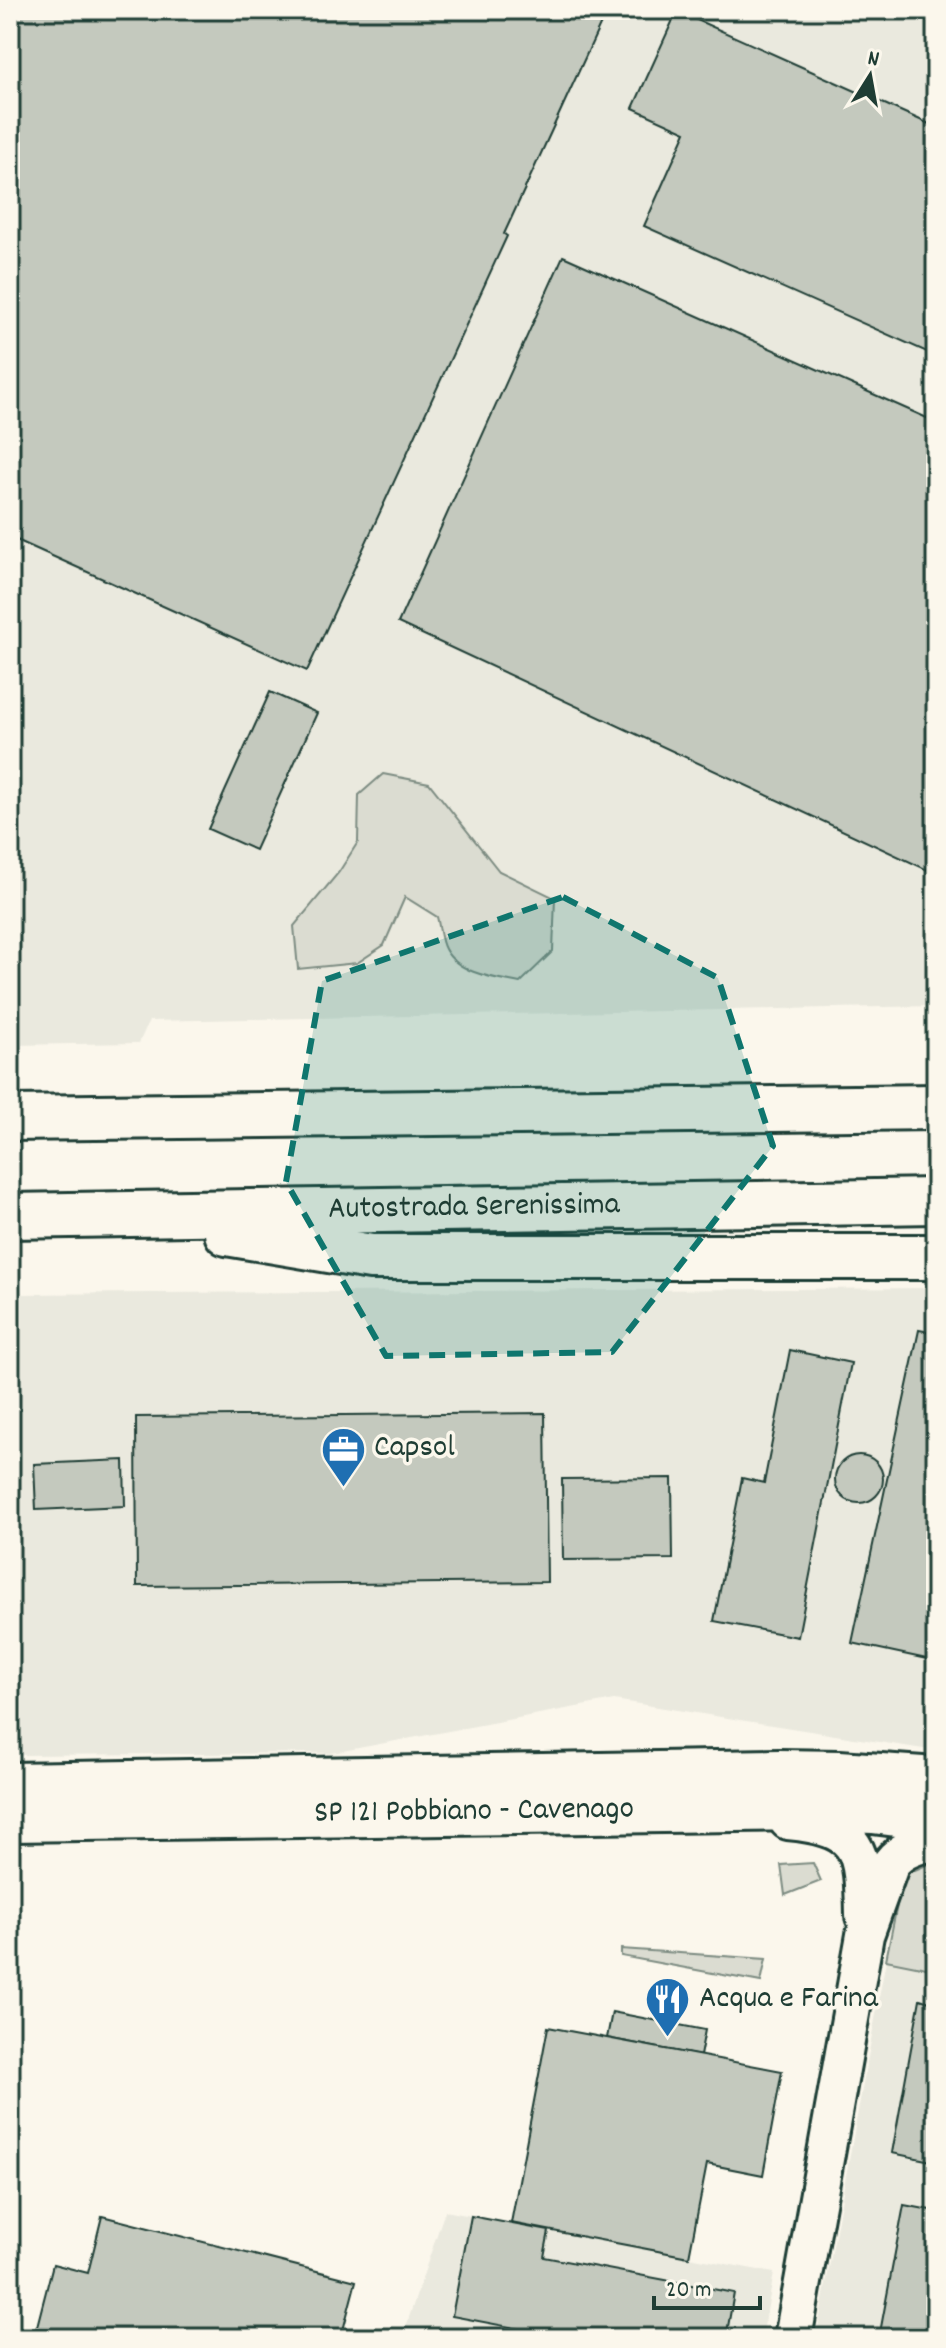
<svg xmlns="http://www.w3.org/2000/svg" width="946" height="2348" viewBox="0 0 946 2348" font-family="Dekko,sans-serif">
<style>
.built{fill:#eae9de}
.green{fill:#dbdcd1;stroke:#7d8c82;stroke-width:2}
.building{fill:#c4c9be;stroke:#1f3d34;stroke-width:2}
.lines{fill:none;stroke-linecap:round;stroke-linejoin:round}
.street-casing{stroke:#1f3d34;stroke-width:42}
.primary-casing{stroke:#1f3d34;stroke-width:50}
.highway-casing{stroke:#1f3d34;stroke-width:50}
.street{stroke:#fbf7ec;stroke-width:36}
.primary{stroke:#fbf7ec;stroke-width:44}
.highway{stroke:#fbf7ec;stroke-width:44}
.marked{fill:#0f766e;fill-opacity:0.2;stroke:#0f766e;stroke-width:6;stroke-dasharray:16 10;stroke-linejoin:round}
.labels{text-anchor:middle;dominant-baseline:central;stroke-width:7;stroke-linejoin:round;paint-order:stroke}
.street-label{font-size:32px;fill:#1f3d34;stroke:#fbf7ec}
.poi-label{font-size:32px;fill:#1f3d34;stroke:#fbf7ec;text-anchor:start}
</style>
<rect width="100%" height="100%" fill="#fbf7ec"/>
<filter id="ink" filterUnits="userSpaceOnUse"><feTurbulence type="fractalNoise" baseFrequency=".0125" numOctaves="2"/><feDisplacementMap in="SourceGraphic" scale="16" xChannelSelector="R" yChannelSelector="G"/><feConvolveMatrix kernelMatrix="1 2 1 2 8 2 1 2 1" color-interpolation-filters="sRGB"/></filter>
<g filter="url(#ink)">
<g class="built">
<path d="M10,10H936V1006L149,1021L139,1043L10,1045Z"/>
<path d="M936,1288V1751L614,1700L332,1753L10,1755V1294Z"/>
<path d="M886,1960L936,1970V2338H816Z"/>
<path d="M445,2211L774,2273L762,2338H402Z"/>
</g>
<g class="green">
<path d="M383,774L429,783L499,871L555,898L553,951L520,983C495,978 458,974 445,949C440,940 440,927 437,917L405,897L384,945L357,963L298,969L294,926L339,872L358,842L359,795Z"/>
<path d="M936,1861V1970L886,1960L903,1875Z"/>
<path d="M813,1863L821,1881L785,1895L781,1865Z"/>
<path d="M621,1949L766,1959L761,1982L621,1956Z"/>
</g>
<g class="building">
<path d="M10,10H607L504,234L507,236L307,671L10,537Z"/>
<path d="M677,11L936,127V356L644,226L686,132L633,108Z"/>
<path d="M563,256L936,422V874L398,623Z"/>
<path d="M270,692L317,713L255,850L208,829Z"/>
<path d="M919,1330L936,1333V1661L852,1643Z"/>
<path d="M790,1350L851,1363L798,1637L714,1621L742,1478L764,1483Z"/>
<path d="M545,1413L547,1582L137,1586L136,1417Z"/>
<circle cx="859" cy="1479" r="24"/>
<path d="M124,1460L125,1506L36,1510L34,1464Z"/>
<path d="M672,1478L673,1559L563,1560L562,1479Z"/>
<path d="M920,1999L936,2004V2162L892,2153Z"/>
<path d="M612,2012L705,2030L700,2056L607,2038Z"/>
<path d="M548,2027L782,2071L763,2175L707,2164L689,2257L511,2223Z"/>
<path d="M904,2205L936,2211V2338H879Z"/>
<path d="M102,2216L356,2281L341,2338H34L53,2264L88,2273Z"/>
<path d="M471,2216L549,2231L544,2257L734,2293L726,2338H568L452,2316Z"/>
</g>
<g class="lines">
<defs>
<g id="street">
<path d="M788,1821C861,1828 863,1849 864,1916"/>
<path d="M793,2338L865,1935L891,1863C902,1849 918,1844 936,1842"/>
</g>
<g id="primary">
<path d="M10,1785L779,1772L839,1773L936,1780"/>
<path id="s1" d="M10,1819L802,1808L873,1811L936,1819"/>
</g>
<g id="highway">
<path d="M10,1118L936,1107"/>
<path id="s2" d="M10,1216L936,1201"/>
<path d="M227,1233L371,1257H936"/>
</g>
</defs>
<use href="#street" class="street-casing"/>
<use href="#primary" class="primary-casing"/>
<use href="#highway" class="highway-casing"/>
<use href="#street" class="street"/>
<use href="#primary" class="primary"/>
<use href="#highway" class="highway"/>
</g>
</g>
<path class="marked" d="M563,897L718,978L773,1146L612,1352L386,1356L286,1182L322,981Z"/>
<defs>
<symbol id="office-pin" viewBox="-11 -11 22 30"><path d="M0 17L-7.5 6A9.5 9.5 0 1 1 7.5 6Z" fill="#1f6fb2" stroke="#fbf7ec"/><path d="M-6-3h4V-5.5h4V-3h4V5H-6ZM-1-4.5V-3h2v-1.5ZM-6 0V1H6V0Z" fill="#fff"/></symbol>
<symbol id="restaurant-pin" viewBox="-11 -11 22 30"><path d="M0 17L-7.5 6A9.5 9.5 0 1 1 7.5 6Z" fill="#1f6fb2" stroke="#fbf7ec"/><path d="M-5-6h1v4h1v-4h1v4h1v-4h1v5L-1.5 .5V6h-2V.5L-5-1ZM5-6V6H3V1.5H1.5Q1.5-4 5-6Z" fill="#fff"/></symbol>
</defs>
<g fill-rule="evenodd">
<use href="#office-pin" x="318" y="1424" width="51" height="69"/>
<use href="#restaurant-pin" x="642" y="1974" width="51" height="69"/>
</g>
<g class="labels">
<g class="street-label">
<text stroke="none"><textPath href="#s2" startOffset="464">Autostrada Serenissima</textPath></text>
<text stroke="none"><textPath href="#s1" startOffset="464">SP 121 Pobbiano - Cavenago</textPath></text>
</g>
<g class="poi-label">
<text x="374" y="1449">Capsol</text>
<text x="699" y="2000">Acqua e Farina</text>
</g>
</g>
<rect width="946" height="2348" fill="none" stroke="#fbf7ec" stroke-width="40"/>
<rect x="20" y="20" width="906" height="2308" fill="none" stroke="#1f3d34" stroke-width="3" filter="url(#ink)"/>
<g transform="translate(870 76) rotate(11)" stroke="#fbf7ec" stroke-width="6" paint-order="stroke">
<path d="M0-6L14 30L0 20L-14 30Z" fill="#1f3d34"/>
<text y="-12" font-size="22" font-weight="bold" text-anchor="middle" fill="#1f3d34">N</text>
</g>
<path d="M654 2296v12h106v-12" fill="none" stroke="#1f3d34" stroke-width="4"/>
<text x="666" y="2296" font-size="24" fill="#1f3d34" stroke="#fbf7ec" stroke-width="6" paint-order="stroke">20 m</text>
</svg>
